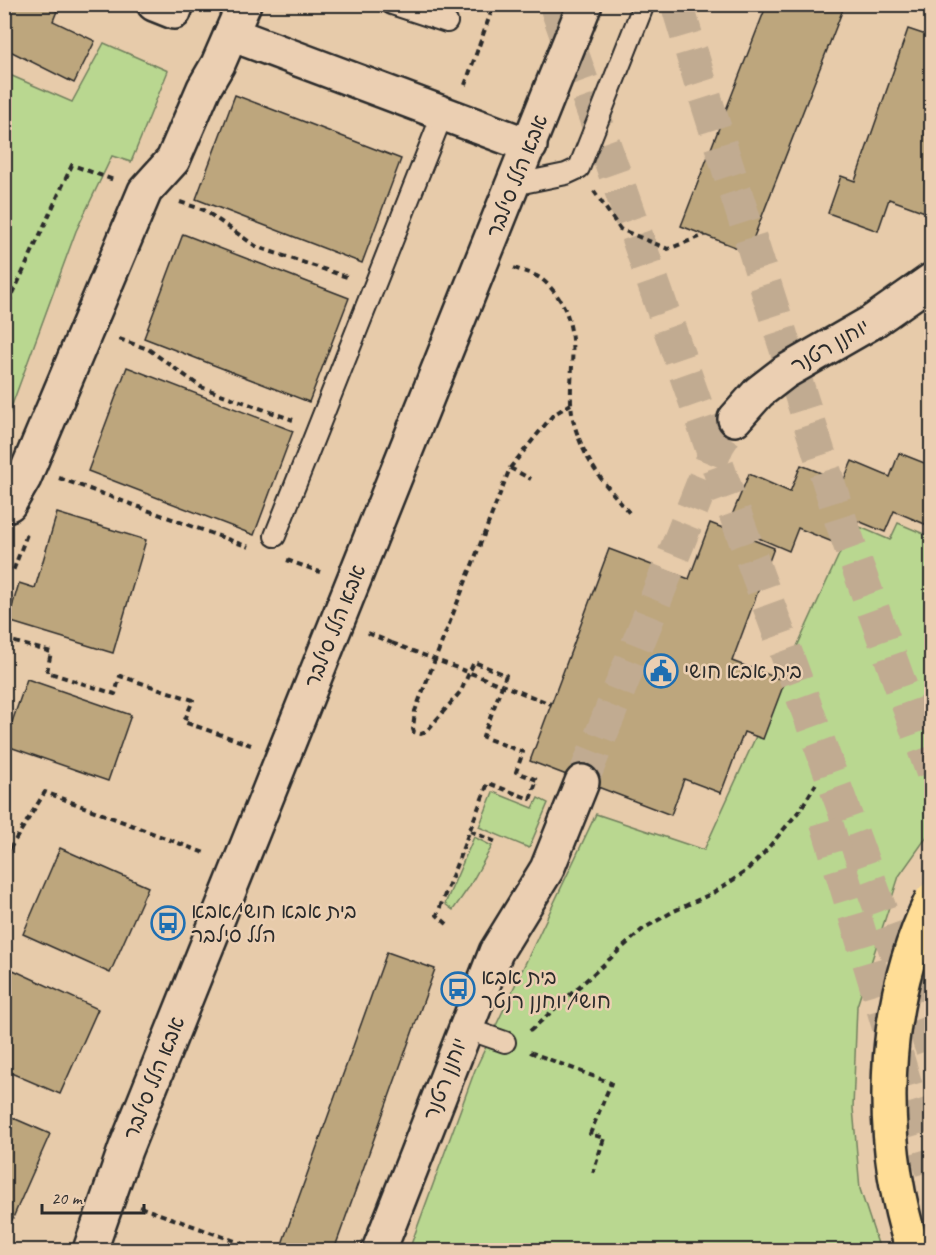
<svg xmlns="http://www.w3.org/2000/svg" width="936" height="1255" viewBox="0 0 936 1255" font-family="Caveat,'Playpen Sans Hebrew',sans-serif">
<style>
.green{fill:#b9d790;stroke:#72815e;stroke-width:1.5}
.building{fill:#bda67d;stroke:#2b2b2b;stroke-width:1.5}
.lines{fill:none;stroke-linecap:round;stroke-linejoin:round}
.street-tunnel{stroke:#c1ab91;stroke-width:33;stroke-dasharray:33 16;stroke-linecap:butt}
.highway-tunnel{stroke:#c1ab91;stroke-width:33;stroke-dasharray:33 16;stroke-linecap:butt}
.lane-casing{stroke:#2b2b2b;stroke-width:24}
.street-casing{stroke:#2b2b2b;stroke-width:38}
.secondary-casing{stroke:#2b2b2b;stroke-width:38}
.path{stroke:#2b2b2b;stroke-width:4;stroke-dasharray:6 4.5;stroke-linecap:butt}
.lane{stroke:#ebcfb2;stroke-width:20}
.street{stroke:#ebcfb2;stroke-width:33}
.secondary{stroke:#ebcfb2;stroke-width:33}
.highway-bridge-casing{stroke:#2b2b2b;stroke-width:38;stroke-linecap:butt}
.path-bridge{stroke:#2b2b2b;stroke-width:4;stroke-dasharray:6 4.5;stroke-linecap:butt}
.highway-bridge{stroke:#ffdd96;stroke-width:33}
.labels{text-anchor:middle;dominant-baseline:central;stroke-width:5;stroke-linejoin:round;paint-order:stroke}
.street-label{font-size:21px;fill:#2b2b2b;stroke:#ebcfb2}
.poi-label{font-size:21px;fill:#2b2b2b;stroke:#ebcfb2;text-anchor:start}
</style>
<rect width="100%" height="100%" fill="#e7cbaa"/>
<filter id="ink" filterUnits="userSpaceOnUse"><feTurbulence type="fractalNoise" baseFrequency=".0167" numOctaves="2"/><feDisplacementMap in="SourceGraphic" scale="12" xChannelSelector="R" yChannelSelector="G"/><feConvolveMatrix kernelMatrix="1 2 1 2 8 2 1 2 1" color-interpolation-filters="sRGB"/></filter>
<g filter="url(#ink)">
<g class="green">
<path d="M104,43L168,71L131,162L112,156L76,231L5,424V73L72,102Z"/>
<path d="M898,523L931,537V831L899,876L857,1006L853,1108L860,1189L880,1250H409L475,1070L596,814L704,850L853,524L890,540Z"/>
<path d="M493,792L533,808L538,798L548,803L529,848L479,827Z"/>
<path d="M474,837L492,846L469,887L453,910L445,904Z"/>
</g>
<g class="building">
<path d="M4,4H43L57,11L53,21L95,41L74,83L4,48Z"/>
<path d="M767,4H845L748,252L681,226Z"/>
<path d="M908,29L932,37V195L925,212L889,199L878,231L828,213L841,176L855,181Z"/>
<path d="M235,95L401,159L362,263L196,199Z"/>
<path d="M183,234L349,298L309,402L144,338Z"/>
<path d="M127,367L293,431L254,535L88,471Z"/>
<path d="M899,453L932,466V527L894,511L885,532L851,518L840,545L798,528L789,551L728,525L749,474L790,492L801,465L843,482L852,461L890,477Z"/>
<path d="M57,513L146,540L113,653L8,621L19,583L35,588Z"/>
<path d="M710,523L774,548L732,661L785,681L763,739L744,732L721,793L684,779L671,815L530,761L609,549L689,579Z"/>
<path d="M27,679L131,715L108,781L4,745Z"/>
<path d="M60,848L148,887L110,973L23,934Z"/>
<path d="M387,952L435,969L334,1250H300L282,1244Z"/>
<path d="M11,969L98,1009L60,1094L4,1070V984Z"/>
<path d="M4,1114L50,1134L12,1220L4,1217Z"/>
</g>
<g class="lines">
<path class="street-tunnel" d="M582,782L718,445L735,419"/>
<g class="highway-tunnel">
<path d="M555,4L722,478L932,1050"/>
<path d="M677,4L700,81L841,521L932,772"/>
<path d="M826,821L932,1171"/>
</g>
<defs>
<g id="lane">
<path d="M392,4L447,22"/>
<path d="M513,185L566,174L579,168L644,4"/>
<path d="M275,536L443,113"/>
<path d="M465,1028L505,1042"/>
</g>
<g id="street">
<path d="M154,4L174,12L177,4"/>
<path d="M231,34L530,146"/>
<path d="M735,419L759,392L785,372L872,322L932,280"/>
<path d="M4,506L9,504L24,478L145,191L173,160L204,88L218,64L244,4"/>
<path d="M379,1250L496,952L547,869L582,782"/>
</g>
<path id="secondary" d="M90,1250L125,1150L585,4"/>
</defs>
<use href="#lane" class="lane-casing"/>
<use href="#street" class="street-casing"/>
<use href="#secondary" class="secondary-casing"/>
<g class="path">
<path d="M465,85L494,4"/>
<path d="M594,191L620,229L668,249L705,235"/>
<path d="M180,202L204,210L257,247L350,278"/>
<path d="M514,268C522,271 532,273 540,278C549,284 558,296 563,305C583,346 563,386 575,427C587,466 606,485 631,515"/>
<path d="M4,313L72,165L114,180"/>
<path d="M119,339L148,349L201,387L293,420"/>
<path d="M510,468L531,479"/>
<path d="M59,478L249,547"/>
<path d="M287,560L320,572"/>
<path d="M4,569L13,571L27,534"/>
<path d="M368,633L392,643"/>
<path d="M4,639L51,652L47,672L115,694L120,676L193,700L184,722L251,745"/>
<path d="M470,831L498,843"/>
<path d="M4,858L45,792L207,854"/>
<path d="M447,924L437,915L488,783L530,799L537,780L516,772L523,752L483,737L506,675L474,662L461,691L426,732L421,734L414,732L413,729L415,711L510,468L553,415L571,404"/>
<path d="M530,1031L643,929L674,911L715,892L745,872L763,854L800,810L816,784"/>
<path d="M530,1052L611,1083L590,1134L604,1138L593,1173"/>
<path d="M140,1207L260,1250"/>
<path d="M316,1250L318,1246"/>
</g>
<use href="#lane" class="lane"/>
<use href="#street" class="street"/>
<use href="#secondary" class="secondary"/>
<defs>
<path id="highway-bridge" d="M913,1250C877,1138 880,1006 932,899"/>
</defs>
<use href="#highway-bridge" class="highway-bridge-casing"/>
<path class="path-bridge" d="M392,643L551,704"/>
<use href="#highway-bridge" class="highway-bridge"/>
</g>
</g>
<defs>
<symbol id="civic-ring" viewBox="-11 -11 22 22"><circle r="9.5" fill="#ebcfb2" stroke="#1f6fb2" stroke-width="1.5"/><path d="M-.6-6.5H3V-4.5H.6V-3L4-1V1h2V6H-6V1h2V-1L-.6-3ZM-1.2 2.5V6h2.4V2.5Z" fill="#1f6fb2"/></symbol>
<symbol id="bus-ring" viewBox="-11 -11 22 22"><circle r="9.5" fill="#ebcfb2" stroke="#1f6fb2" stroke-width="1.5"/><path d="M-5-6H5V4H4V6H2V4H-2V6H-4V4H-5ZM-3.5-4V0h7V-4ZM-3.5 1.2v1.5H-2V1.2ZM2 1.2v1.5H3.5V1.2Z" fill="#1f6fb2"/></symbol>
</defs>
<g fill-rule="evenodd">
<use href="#civic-ring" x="642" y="652" width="38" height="38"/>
<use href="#bus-ring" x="149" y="904" width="38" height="38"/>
<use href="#bus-ring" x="439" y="970" width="38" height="38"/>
</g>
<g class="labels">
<g class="street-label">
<text transform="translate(517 176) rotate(-68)">אבא הלל סילבר</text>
<text transform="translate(830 346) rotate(-30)">יוחנן רטנר</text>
<text transform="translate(335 626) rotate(-68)">אבא הלל סילבר</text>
<text transform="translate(154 1078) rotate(-68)">אבא הלל סילבר</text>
<text transform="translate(445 1079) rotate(-69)">יוחנן רטנר</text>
</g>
<g class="poi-label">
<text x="684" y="671">בית אבא חושי</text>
<text x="191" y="911">בית אבא חושי/אבא<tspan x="191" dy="24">הלל סילבר</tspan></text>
<text x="481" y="977">בית אבא<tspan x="481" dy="24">חושי/יוחנן רנטר</tspan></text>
</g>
</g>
<rect width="936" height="1255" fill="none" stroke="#ebcfb2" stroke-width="24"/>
<rect x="12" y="12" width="912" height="1231" fill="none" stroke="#2b2b2b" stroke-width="2" filter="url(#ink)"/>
<path d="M42 1204v9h102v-9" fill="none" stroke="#2b2b2b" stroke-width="3"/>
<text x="51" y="1204" font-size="18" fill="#2b2b2b" stroke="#ebcfb2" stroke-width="4.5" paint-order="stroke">20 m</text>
</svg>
